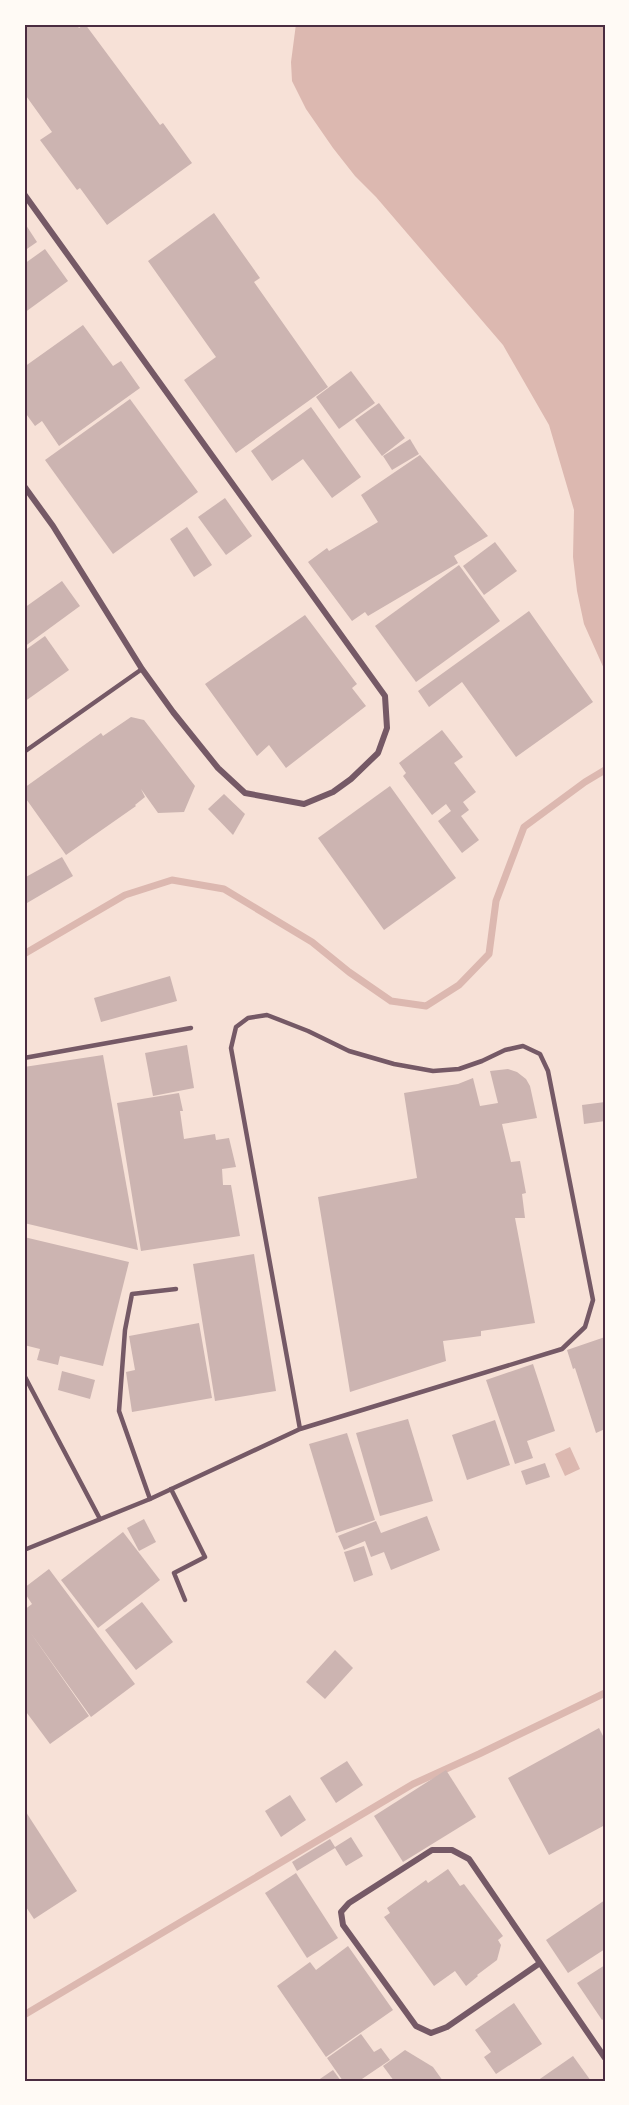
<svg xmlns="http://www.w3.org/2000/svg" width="629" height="2105" viewBox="0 0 629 2105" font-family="'Nunito Sans',sans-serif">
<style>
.water{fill:#dcb8b0}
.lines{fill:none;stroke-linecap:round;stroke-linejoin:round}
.stream{stroke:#dcb8b0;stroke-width:7}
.building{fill:#ccb4b1}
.service{stroke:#755966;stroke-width:4.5}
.minor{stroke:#755966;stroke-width:6}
.neatline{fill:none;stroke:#4a2c40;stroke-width:2}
</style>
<rect width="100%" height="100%" fill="#f7e1d7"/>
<g class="water">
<path d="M296,24H605V671L584,624L577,591L573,557L574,510L549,425L503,345L376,197L355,176L333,148L306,109L292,81L291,62Z"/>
<path d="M570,1447L580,1469L565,1476L555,1454Z"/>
</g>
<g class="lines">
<g class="stream">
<path d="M24,954L125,895L172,880L224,889L312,942L349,972L391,1001L426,1006L459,985L489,954L496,901L524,827L585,782L605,770"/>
<path d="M24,2015L413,1784L479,1754L605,1693"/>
</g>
</g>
<g class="building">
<path d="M24,24H76L79,28L85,24L160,125L163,123L192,163L107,225L80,188L77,190L40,140L52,132L24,93Z"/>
<path d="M214,213L260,278L254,282L328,387L236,453L184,380L216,357L148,261Z"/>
<path d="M24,222L37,242L24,251Z"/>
<path d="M45,249L68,281L24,313V264Z"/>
<path d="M83,325L113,366L121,361L140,388L59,446L42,421L35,426L24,411V367Z"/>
<path d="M351,371L375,403L339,429L316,397Z"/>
<path d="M130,399L198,492L113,554L45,460Z"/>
<path d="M379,403L405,438L382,456L355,420Z"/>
<path d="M311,407L361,477L332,498L303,459L272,481L251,451Z"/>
<path d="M410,439L419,454L392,470L383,456Z"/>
<path d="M420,455L488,536L454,556L458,563L368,616L365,612L352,621L308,562L327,548L329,551L378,522L361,495Z"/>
<path d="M225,498L252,536L226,555L198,517Z"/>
<path d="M187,527L212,565L194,577L170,539Z"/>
<path d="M495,542L517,571L484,595L463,566Z"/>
<path d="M459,565L500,621L416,682L375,626Z"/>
<path d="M62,581L80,606L24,647V608Z"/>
<path d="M529,611L593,702L516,757L462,682L429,707L418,691Z"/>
<path d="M305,615L357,684L352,688L366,706L286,768L269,745L257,756L205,684Z"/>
<path d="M45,636L69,670L24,702V651Z"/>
<path d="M131,717L144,720L195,786L184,812L158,813L141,789L145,797L135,805L136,806L66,855L24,796V788L101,733L103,736Z"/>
<path d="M442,730L463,757L454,763L476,792L463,802L469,810L461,816L479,840L462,853L438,821L451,811L446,804L432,815L403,776L406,773L399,763Z"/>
<path d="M390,786L456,878L384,930L318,838Z"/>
<path d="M224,794L245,814L233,835L208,809Z"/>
<path d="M62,857L73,876L27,903L24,898V878Z"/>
<path d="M170,976L177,1001L101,1022L94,998Z"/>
<path d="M187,1045L194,1088L153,1096L145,1053Z"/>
<path d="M103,1055L138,1250L24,1223V1067Z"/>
<path d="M508,1069L517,1072L526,1079L530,1086L537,1118L502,1124L511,1162L520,1161L526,1193L522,1194L525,1218H515L535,1323L481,1331V1336L443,1341L446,1361L350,1392L318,1197L417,1178L404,1093L458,1084L473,1078L480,1106L498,1103L490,1071Z"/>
<path d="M179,1093L183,1111H180L184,1139L215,1134L216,1140L229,1138L236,1167L222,1169L223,1185H231L240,1236L141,1251L117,1103Z"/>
<path d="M605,1102V1121L584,1124L582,1105Z"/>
<path d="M24,1237L129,1262L103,1366L60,1356L58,1365L37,1360L40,1349L24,1345Z"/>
<path d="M254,1254L276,1391L215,1401L193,1264Z"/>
<path d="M199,1323L212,1398L132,1412L126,1372L135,1370L129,1336Z"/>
<path d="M605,1337V1429L596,1433L575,1368L573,1369L567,1350Z"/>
<path d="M533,1364L555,1431L527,1441L533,1458L515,1464L486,1380Z"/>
<path d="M62,1371L95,1380L90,1399L58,1390Z"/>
<path d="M408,1419L433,1501L380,1516L356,1433Z"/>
<path d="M495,1420L510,1465L467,1480L452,1435Z"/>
<path d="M347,1433L375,1520L336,1533L309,1444Z"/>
<path d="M545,1463L550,1477L526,1485L521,1471Z"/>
<path d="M427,1516L440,1550L391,1570L384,1552L371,1557L365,1541L344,1550L338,1536L376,1521L381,1533Z"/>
<path d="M144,1519L156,1542L139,1551L127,1528Z"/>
<path d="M123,1532L160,1580L98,1628L61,1580Z"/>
<path d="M364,1546L373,1575L354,1582L344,1552Z"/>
<path d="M49,1569L135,1684L91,1717L30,1632L89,1716L50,1744L24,1709V1610L32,1604L24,1592V1588Z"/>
<path d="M142,1602L173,1642L136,1670L105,1630Z"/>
<path d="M335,1650L353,1668L325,1699L306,1682Z"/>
<path d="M599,1728L605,1740V1825L549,1855L508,1778Z"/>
<path d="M347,1761L363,1785L336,1803L320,1778Z"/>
<path d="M446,1770L476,1817L403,1862L374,1816Z"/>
<path d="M290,1795L306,1820L281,1837L265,1811Z"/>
<path d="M24,1809L77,1891L34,1919L24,1904Z"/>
<path d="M351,1837L363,1856L346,1866L335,1848L297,1871L292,1862L330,1839L335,1847Z"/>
<path d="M448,1869L460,1886L464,1884L503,1936L498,1940L501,1945L497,1960L477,1975L478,1976L466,1986L455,1971L434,1986L384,1917L390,1913L387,1908L426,1880L428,1883Z"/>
<path d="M296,1873L338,1938L307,1958L265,1893Z"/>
<path d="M605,1900V1949L568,1973L546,1940Z"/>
<path d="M348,1946L393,2010L326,2057L277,1986L310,1962L316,1970Z"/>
<path d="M605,1965V2018L602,2020L577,1983Z"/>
<path d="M514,2003L542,2044L496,2074L484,2057L491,2052L475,2030Z"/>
<path d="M361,2034L374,2052L381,2048L390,2060L359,2081H343L327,2058Z"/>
<path d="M405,2050L433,2067L443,2081H394L383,2066Z"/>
<path d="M573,2056L591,2081H537Z"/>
<path d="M333,2070L341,2081H317Z"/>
</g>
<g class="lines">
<g class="service">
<path d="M24,752L142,669"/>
<path d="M24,1058L191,1028"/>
<path d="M24,1375L100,1519"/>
<path d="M171,1489L205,1557L174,1573L185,1600"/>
<path d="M150,1499L119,1411L125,1330L132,1294L176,1289"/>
<path d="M24,1550L150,1499L300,1429L562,1349L585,1327L593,1300L548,1071L540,1054L523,1046L505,1050L482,1061L459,1069L433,1071L394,1064L349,1051L308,1031L267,1015L248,1018L236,1027L231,1048L300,1429"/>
</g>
<g class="minor">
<path d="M24,194L385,696L387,728L378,753L351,779L333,792L304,804L245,793L218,768L173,712L142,669L53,526L24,486"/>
<path d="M540,1963L447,2027L431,2033L416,2026L343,1925L341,1912L349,1903L432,1850H452L469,1859L605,2058"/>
</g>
</g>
<rect width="629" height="2105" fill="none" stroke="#fffaf5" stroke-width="51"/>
<rect x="26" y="26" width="578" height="2054" class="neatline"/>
</svg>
